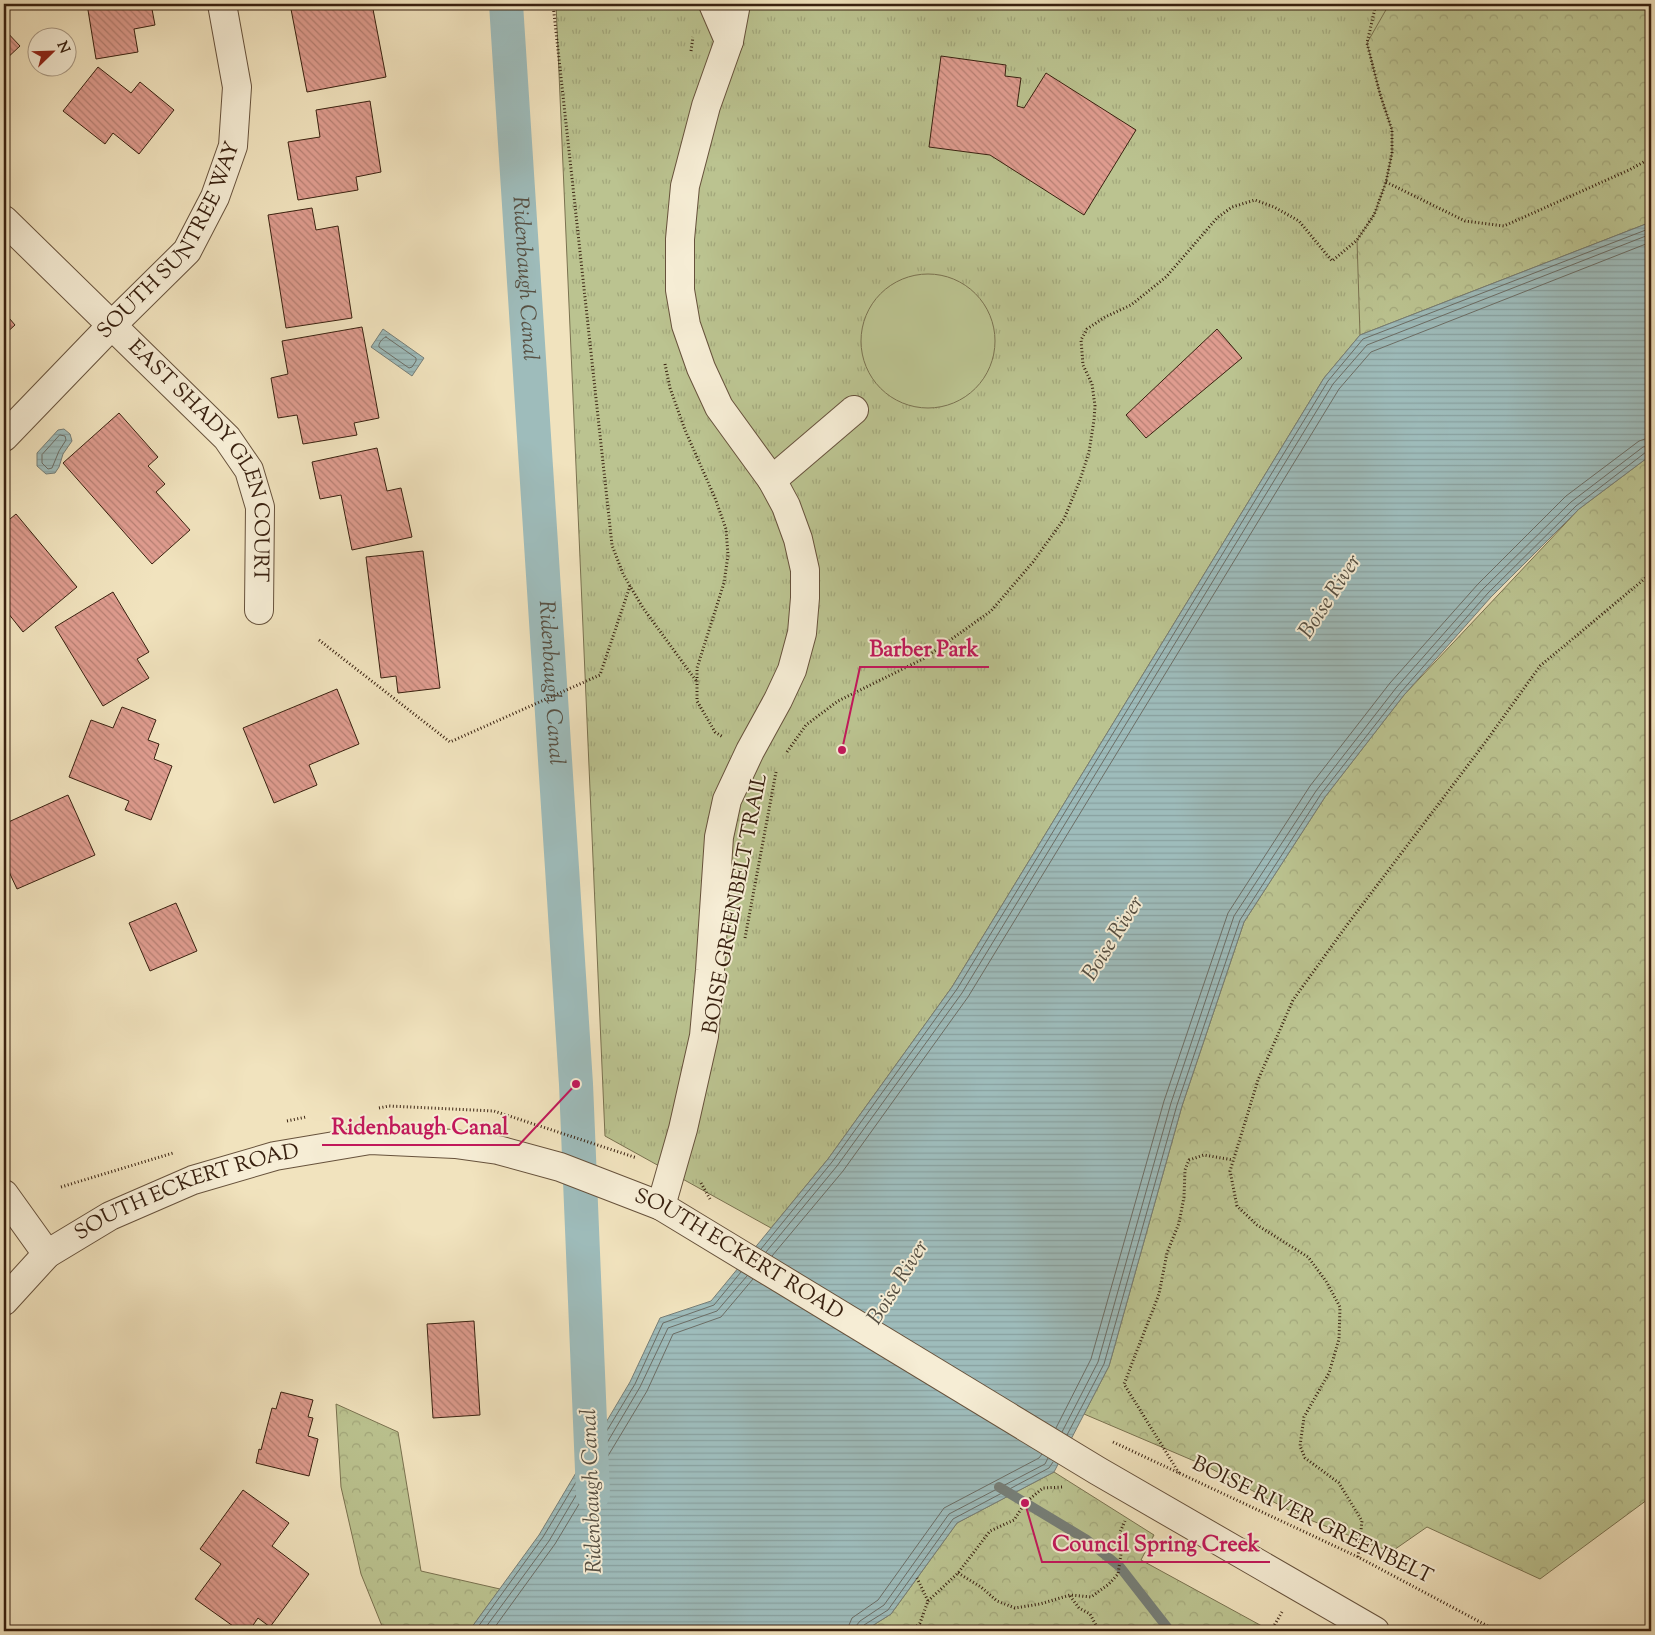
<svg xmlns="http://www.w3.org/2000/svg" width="1655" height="1635" viewBox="0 0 1655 1635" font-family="'Sorts Mill Goudy',serif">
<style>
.grass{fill:url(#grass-tufts);stroke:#7a7250}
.forest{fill:url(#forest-crowns);stroke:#7a7250}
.garden{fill:#bbc390;stroke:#7a7250}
.water{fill:url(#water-rules);stroke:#767e77}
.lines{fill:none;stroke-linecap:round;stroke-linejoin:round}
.shore{stroke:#6c6e66;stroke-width:1}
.stream{stroke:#767e77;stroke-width:10}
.canal{stroke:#9ebcbb;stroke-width:34}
.building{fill:url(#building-back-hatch);stroke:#392110}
.minor-casing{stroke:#67523c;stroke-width:30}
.path{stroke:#392110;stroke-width:3;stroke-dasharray:1 2.5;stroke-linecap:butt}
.minor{stroke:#f6edd5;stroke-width:28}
.labels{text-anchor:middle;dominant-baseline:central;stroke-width:4;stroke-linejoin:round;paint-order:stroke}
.street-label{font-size:21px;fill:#392110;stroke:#f6edd5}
.water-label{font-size:22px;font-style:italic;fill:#575043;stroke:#f6edd5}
.leader{fill:none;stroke:#c2185b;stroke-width:2}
.callout-dot{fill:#c2185b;stroke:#f6edd5;stroke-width:2}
.callout-label{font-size:22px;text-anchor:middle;font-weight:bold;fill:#c2185b;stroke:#f6edd5;stroke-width:4;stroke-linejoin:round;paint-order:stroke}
</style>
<defs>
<pattern id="grass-tufts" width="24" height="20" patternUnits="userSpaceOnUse" patternTransform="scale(1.25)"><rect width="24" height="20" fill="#bbc390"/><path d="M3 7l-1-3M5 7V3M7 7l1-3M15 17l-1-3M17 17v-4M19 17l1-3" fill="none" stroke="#a2a77b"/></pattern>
<pattern id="forest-crowns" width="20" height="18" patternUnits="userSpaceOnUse" patternTransform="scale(1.25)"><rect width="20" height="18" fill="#bbc390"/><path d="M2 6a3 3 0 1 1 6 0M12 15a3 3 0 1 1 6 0" fill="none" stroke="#a2a77b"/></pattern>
<pattern id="water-rules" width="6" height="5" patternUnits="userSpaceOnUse" patternTransform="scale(1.25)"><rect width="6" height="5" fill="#9ebcbb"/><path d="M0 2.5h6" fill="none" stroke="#89a1a0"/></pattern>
<pattern id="building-back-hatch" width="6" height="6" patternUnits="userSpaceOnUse" patternTransform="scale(1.25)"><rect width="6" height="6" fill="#df9c8f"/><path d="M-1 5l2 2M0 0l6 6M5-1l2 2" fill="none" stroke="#b67f73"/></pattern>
</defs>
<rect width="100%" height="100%" fill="#f1e3be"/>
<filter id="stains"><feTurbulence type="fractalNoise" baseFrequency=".004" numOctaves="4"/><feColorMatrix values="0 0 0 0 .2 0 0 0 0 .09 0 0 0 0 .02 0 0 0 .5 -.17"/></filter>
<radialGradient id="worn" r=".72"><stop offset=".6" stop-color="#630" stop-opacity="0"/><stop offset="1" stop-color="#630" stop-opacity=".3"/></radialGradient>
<path class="grass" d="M556,4H1651V222L1360,335L1324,378L952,987L828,1159L771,1228L605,1136Z"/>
<g class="forest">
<path d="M1392,4H1651V222L1360,335L1357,240L1374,215L1386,182L1392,153V130L1380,94L1367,43L1387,8Z"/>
<path d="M1651,455V1497L1540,1579L1427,1527L1391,1552L1300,1516L1206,1466L1084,1414L1109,1366L1182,1106L1244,922L1325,797L1404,695L1579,509Z"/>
<path d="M336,1404L398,1432L421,1571L500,1589L469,1631H384L361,1574L341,1487Z"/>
<path d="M1054,1472L1154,1535L1141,1560L1271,1631H864L891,1614L957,1523Z"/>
</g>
<circle class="garden" cx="928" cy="341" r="67"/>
<g class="water">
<path d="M1651,222V455L1579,509L1491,597L1404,695L1325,797L1244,922L1182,1106L1109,1366L1054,1472L957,1523L891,1614L864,1631H469L539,1535L630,1382L660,1318L711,1301L828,1159L952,987L1324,378L1360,335Z"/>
<path d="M383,329L424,358L412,376L371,347Z"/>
<path d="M64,429L70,434L72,441L63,454L59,467L55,473L46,474L37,466V453L58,430Z"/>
</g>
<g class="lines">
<g class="shore">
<path d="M386,337L416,358V361L412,367L409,368L379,347C378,344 382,338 386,337Z"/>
<path d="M60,435L65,436L66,440L59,451L52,468L48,469L42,463V455Z"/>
<path d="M761,1249L832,1162L957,989L1328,381L1363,339L1651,228"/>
<path d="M766,1252L837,1166L962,993L1333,384L1367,345L1651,234"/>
<path d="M772,1256L843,1171L968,997L1339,389L1371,352L1651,242"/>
<path d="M1056,1428L1091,1359L1164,1101L1228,913L1310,786L1390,683L1478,584L1566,496L1639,441L1651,437"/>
<path d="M1062,1432L1098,1362L1171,1103L1234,916L1316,791L1396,688L1483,589L1571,502L1643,447L1651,445"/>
<path d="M1067,1435L1104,1364L1177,1105L1240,920L1321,794L1401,692L1488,593L1576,506L1646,452L1651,451"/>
<path d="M475,1631L543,1537L635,1384L663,1323L714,1305L741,1272"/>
<path d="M483,1631L549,1541L640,1387L668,1328L717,1311L747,1276"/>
<path d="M492,1631L555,1544L647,1391L673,1334L721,1317L753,1279"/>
<path d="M848,1631L849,1625L852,1618L878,1600L944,1508L1039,1458L1042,1454"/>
<path d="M856,1631V1626L860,1621L884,1605L949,1514L1045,1464L1048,1458"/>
<path d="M862,1631L864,1625L888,1610L953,1519L1049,1468L1053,1462"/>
</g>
<path class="stream" d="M999,1487L1087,1540L1120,1567L1170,1631"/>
<path class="canal" id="s1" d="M506,4L576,1084L593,1494"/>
</g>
<g class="building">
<path d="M87,4H151L155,25L134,29L138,52L96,59Z"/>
<path d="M290,4H372L386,77L307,92Z"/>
<path d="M4,29L20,46L4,61Z"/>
<path d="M941,56L1006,65L1005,76L1021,78L1017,106L1024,108L1046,73L1136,130L1084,215L990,155L929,147Z"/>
<path d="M98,67L131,93L140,82L174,110L139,154L113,133L105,144L63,111Z"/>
<path d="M370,101L381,172L356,177L358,190L298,200L288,142L320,137L316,110Z"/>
<path d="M312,208L316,230L338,226L352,318L286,328L268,215Z"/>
<path d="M4,312L15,325L4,335Z"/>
<path d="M362,327L379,418L354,423L357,435L303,444L297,415L278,418L271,378L288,374L282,341Z"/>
<path d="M1217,329L1242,358L1146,438L1126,415Z"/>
<path d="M119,413L158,457L148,466L165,484L156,492L190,530L152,564L63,463Z"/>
<path d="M377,448L387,491L401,488L412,537L352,550L341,495L320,499L312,462Z"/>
<path d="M16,514L77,587L23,632L4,608V524Z"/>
<path d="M423,551L440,688L398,693L396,676L381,678L366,557Z"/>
<path d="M113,592L149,652L137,659L149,678L103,706L55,627Z"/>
<path d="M337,689L359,744L309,765L317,785L274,803L243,728Z"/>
<path d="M122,707L156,720L148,740L159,744L154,759L172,766L151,820L125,810L129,801L69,777L91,720L113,728Z"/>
<path d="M68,795L95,855L17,889L4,861V824Z"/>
<path d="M176,903L197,951L150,971L129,923Z"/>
<path d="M474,1321L480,1415L433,1418L427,1324Z"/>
<path d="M281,1392L313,1400L308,1417L313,1418L308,1436L318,1439L309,1476L256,1463L259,1449L261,1450L272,1408L276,1409Z"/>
<path d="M243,1490L289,1523L272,1546L309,1574L270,1627L258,1618L249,1631H240L195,1599L221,1564L200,1549Z"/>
</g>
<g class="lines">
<defs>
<g id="minor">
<path d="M713,4L729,41"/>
<path id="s2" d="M4,220L227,438L249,470L260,507L259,610"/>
<path id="s3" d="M4,437L112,325L187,251L215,197L233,146L237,87L222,4"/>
<path d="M772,480L854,410"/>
<path d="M4,1194L47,1254"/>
<path d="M661,1206L683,1129L704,1036L710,970L719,837L727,800L750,751L778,700L792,670L802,633L805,598V570L798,539L786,506L772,480L719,407L701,368L686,325L680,290V239L685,186L706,106L729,41L736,4"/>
<path id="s4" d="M4,1301L47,1254L110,1216L193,1180L275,1156L370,1140L455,1144L498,1150L560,1167L661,1206L1098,1471L1375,1631"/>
</g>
</defs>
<use href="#minor" class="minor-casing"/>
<g class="path">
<path d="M553,4L612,545L623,574L643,608L697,682"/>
<path d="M691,51L693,37"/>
<path d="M1386,182L1465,221L1504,226L1629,170L1651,158"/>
<path d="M665,364L670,388L685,430L715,498L726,529L728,555L724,583L697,668V701L715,732L723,737"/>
<path d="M319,640L450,742L600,675L630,586"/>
<path d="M787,752L806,725L838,701L925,658L991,611L1033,562L1064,519L1080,480L1089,452L1094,420L1095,406L1092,384L1083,365L1081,340L1087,329L1105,317L1131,305L1166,277L1217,218L1232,207L1255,200L1274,207L1299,221L1332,261L1357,240L1374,215L1386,182L1392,153V130L1380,94L1367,43L1376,4"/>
<path d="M745,938L776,772"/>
<path d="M379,1108L389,1106L494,1111L637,1158"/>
<path d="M287,1121L306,1117"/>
<path d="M701,1183L710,1199"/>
<path d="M61,1187L173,1153"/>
<path d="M1113,1442L1358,1557L1497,1631"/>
<path d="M1179,1473L1124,1384L1159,1294L1167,1253L1179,1223L1184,1197L1185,1170L1189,1160L1204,1155L1233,1160"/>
<path d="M1358,1557L1362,1521L1339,1483L1305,1458L1300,1446L1304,1417L1329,1373L1339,1339L1340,1307L1326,1281L1308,1257L1257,1225L1237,1206L1230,1171L1258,1080L1293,1000L1347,925L1484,744L1540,666L1648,576L1651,575"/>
<path d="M958,1573L981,1587L997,1601L1015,1608L1040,1604L1070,1595L1091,1597L1109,1584L1118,1574L1121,1554L1120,1532L1125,1521"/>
<path d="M1070,1596L1079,1608L1090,1614L1099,1631"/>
<path d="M928,1601L958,1573L990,1531L1014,1520L1025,1503L1043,1488L1063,1487"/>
<path d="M912,1631L920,1623L928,1601L917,1578"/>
<path d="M1271,1631L1282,1612"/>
</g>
<use href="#minor" class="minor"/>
</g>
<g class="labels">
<g class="street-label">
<text stroke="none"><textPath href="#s3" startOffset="260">SOUTH SUNTREE WAY</textPath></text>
<text stroke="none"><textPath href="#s2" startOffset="321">EAST SHADY GLEN COURT</textPath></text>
<text transform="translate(736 904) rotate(-79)">BOISE GREENBELT TRAIL</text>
<text stroke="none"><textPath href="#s4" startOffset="218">SOUTH ECKERT ROAD</textPath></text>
<text stroke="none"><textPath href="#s4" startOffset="802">SOUTH ECKERT ROAD</textPath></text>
<text transform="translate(1312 1521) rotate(26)">BOISE RIVER GREENBELT</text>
</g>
<g class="water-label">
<text stroke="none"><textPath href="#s1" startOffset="275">Ridenbaugh Canal</textPath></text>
<text transform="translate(1331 597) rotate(-57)">Boise River</text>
<text stroke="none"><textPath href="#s1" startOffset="680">Ridenbaugh Canal</textPath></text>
<text transform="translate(1114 939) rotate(-58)">Boise River</text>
<text transform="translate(899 1283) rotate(-58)">Boise River</text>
<text transform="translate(593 1491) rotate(-92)">Ridenbaugh Canal</text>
</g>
</g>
<path class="leader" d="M842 750L860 667H989M576 1084L519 1145H322M1025 1503L1042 1562H1270"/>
<g class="callout-dot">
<circle cx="842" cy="750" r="5"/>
<circle cx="576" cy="1084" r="5"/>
<circle cx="1025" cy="1503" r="5"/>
</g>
<g class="callout-label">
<text x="924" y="656">Barber Park</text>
<text x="420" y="1134">Ridenbaugh Canal</text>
<text x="1156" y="1551">Council Spring Creek</text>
</g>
<rect width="1655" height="1635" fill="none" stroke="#f1e3be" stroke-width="20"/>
<rect x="5" y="5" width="1645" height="1625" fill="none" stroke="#392110" stroke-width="2.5"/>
<rect x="10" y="10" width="1635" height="1615" fill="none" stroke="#392110"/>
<g transform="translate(52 52) rotate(67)"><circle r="24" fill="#f6edd5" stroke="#aa9b86"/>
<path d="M0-4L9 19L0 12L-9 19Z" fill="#8f2418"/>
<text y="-8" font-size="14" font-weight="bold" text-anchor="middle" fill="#392110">N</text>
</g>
<rect width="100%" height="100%" filter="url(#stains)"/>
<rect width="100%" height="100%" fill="url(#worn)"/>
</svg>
